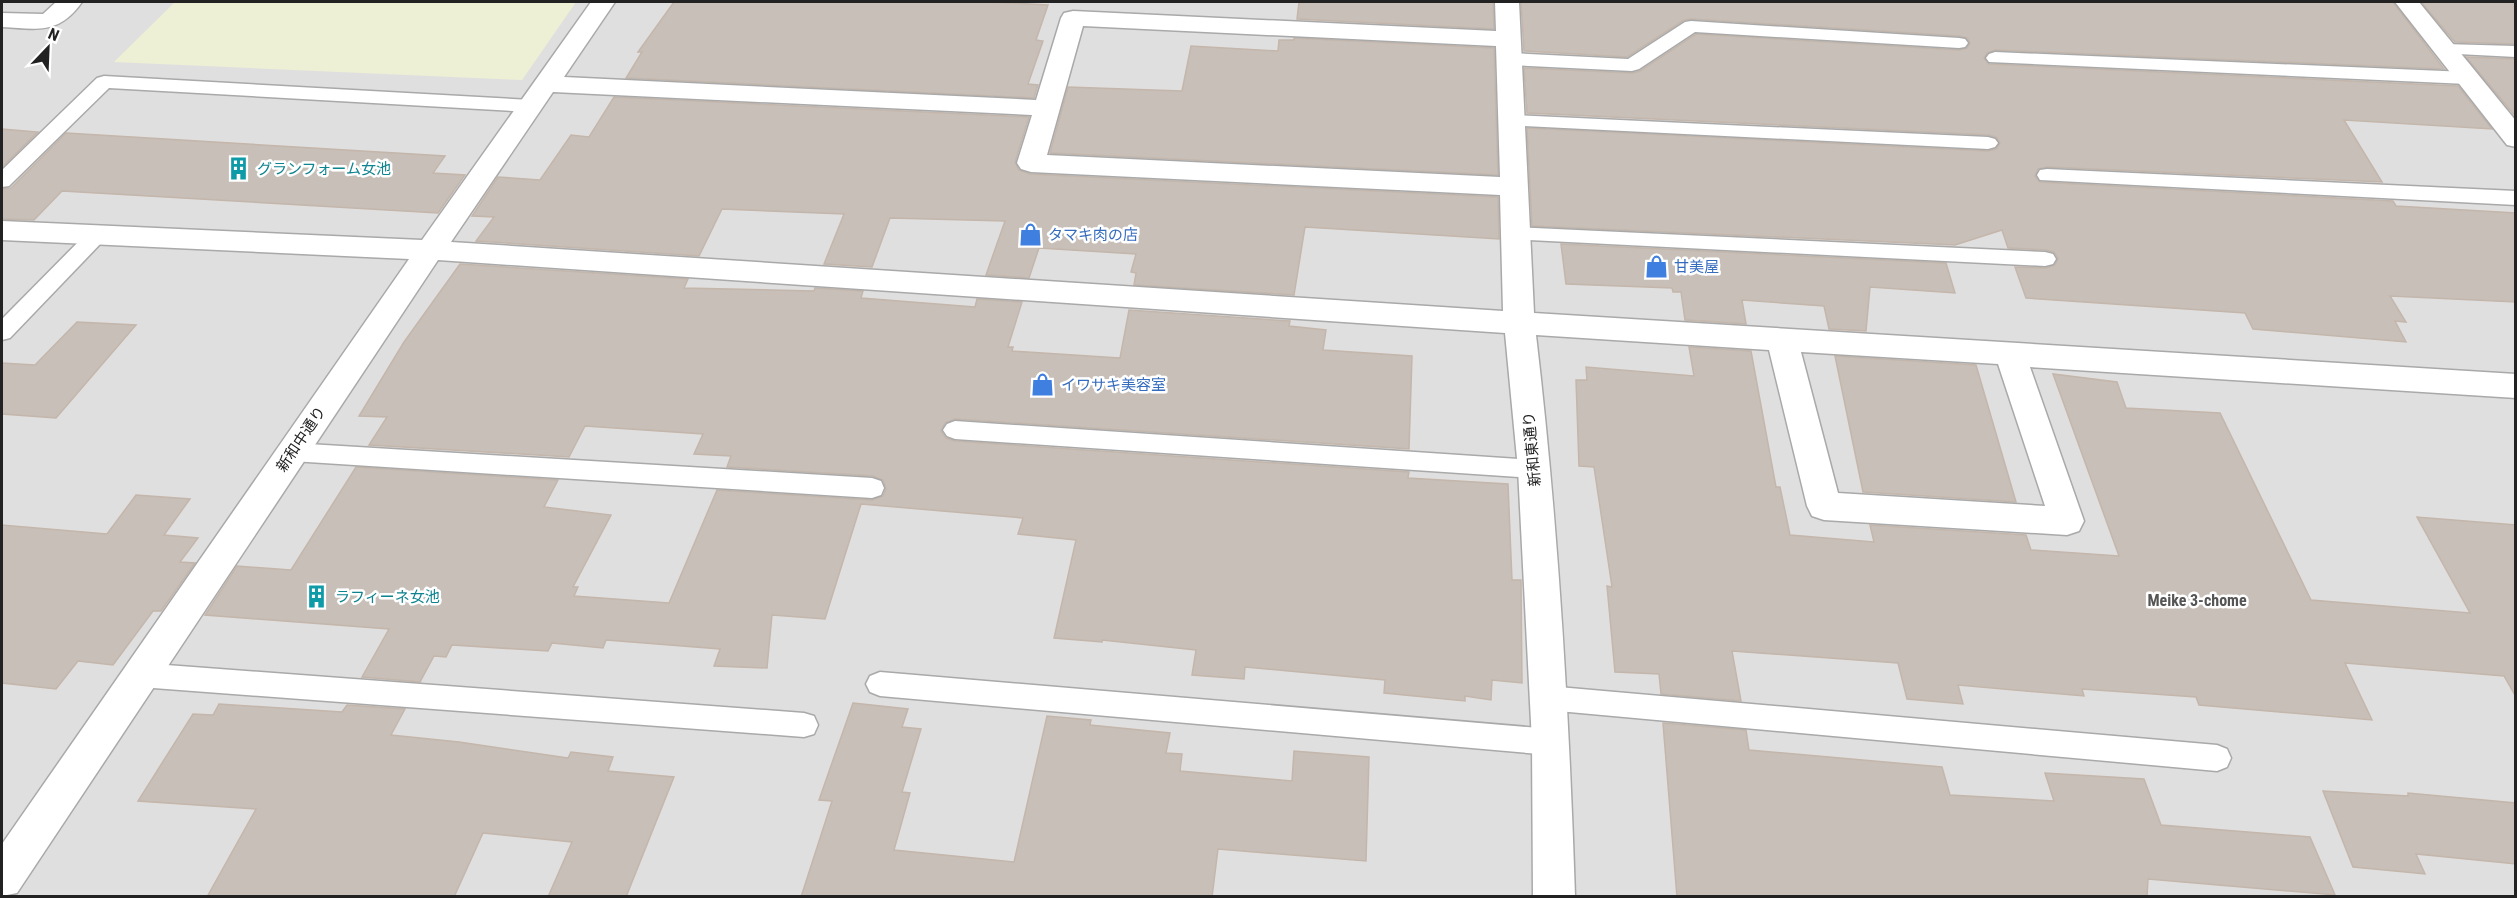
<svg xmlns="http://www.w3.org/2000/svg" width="2517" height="898" viewBox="0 0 2517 898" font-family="'Roboto Condensed','Noto Sans JP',sans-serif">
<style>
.residential{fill:#e0dfdf}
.farmland{fill:#eef0d5}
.building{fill:#c7bfb8;stroke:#c4b6ab;stroke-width:1.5}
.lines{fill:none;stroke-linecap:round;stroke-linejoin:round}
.lane-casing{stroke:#a9a9a9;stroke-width:3}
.street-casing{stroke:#a9a9a9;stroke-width:3}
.lane{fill:#fff;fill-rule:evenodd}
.street{fill:#fff;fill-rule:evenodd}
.labels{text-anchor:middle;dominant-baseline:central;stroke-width:5;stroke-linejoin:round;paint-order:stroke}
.culture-label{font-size:15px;fill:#0d838f;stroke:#fff;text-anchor:start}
.shop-label{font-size:15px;fill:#366cbe;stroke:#fff;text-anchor:start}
.street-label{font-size:15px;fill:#222;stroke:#fff}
.neighbourhood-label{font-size:16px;font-weight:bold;fill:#555;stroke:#fff}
</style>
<rect width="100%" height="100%" fill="#f2efe9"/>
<rect class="residential" x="2" y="2" width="2513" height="894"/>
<path class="farmland" d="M175,2H576L522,80L114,62Z"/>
<g class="building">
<path d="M674,2H993L1048,5L1036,40L1043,41L1028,84L1038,85L1034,98L626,78L642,52H638Z"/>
<path d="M1299,2H1493L1494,29L1297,19Z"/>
<path d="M1521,2H2393L2444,69L1995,50L1987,53L1984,58L1989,64L2458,86L2492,129L2344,120L2382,182L2047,167L2038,169L2035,176L2040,182L2393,201L2396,206L2516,213V302L2390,296L2406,322L2395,321L2406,342L2253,329L2245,313L2026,298L2015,267L2046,268L2055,265L2058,258L2054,252L2046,250L2008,248L2002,230L1955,245L1532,226L1527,128L1988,151L1996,149L2000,143L1996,137L1988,135L1527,113L1524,68L1633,73L1640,71L1696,34L1959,50L1967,48L1970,43L1967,38L1959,36L1691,19L1684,20L1627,57L1524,51Z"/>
<path d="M2421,2H2516V44L2455,42Z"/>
<path d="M1294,38L1494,48L1498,175L1050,153L1068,87L1182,91L1191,46L1278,51L1279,40H1294Z"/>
<path d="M2466,57L2516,59V117Z"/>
<path d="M614,97L1029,117L1015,162L1019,170L1030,174L1498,197L1499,239L1305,227L1294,295L1134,285L1136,273L1131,272L1136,254L1039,248L1029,278L986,275L1005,221L890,218L872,267L824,264L844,214L722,209L699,256L476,241L494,217L472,216L498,177L540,180L571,135L589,137Z"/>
<path d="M2,129L38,132L2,167Z"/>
<path d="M66,133L445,156L433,173L465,175L438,213L62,191L34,220L2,219V189L11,188Z"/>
<path d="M1561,244L1946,263L1955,293L1870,287L1866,331L1829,329L1824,306L1742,300L1746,324L1685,320L1681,292H1673L1672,288L1566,284Z"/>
<path d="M460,264L688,279L684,288L814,291L815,288L863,291L861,298L975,307L977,299L1022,302L1008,347H1013L1012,351L1120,358L1129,310L1290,321L1289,326L1326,330L1323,350L1412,356L1409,449L955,419L945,423L941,431L946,438L955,441L1409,472L1408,478L1508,484L1512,580H1521L1522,683L1492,680L1491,700L1465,696V701L1384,693L1385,680L1245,667L1244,679L1192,675L1196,650L1102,640V642L1054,638L1076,540L1018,534L1023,518L861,504L825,619L772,615L767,668L714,666L720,649L606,640L603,648L552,643L548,651L452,645L446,657L434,656L420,682L362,677L389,629L205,615L237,566L291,570L356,467L558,480L544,507L611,515L573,587H578L574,596L669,603L717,490L872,500L883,496L886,489L883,480L873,476L727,467L731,456L694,454L703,434L585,426L569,457L369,445L387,417L359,416L404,342Z"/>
<path d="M77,322L136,325L56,418L2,414V363L35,365Z"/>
<path d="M1689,347L1751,351L1776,487H1780L1790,535L1874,542L1870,525L2026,535L2031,550L2119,556L2053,374L2117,382L2126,408L2220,413L2311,600L2470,613L2417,517L2516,525V697L2504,676L2345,663L2372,720L2199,705L2196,697L2082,689L2084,696L1958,685L1963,704L1907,699L1898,663L1732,651L1741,701L1661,694L1659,674L1615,672L1607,586L1612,587L1594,467L1579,466L1576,380H1587L1586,367L1694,376Z"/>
<path d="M1835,356L1976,365L2016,502L1863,492Z"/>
<path d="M136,495L190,499L164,535L198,538L180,562L195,563L161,611H153L113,665L78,661L56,689L2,683V525L107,534Z"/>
<path d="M853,703L908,709L902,727L921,729L902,792L910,793L894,850L1014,862L1047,716L1091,720L1090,725L1170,733L1166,753L1182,754L1180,771L1292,781L1294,751L1369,757L1366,861L1218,849L1212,897H801L832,801L819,800Z"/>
<path d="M219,704L342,712L347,705L405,709L391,735L459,742L568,758L571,752L613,757L608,771L674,777L626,897H548L572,842L483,833L454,897H207L256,809L138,801L193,714L213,715Z"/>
<path d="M1663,723L1746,730L1749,750L1942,767L1950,795L2054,801L2045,773L2144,779L2161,825L2310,837L2335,895L2148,879L2147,897H1677Z"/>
<path d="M2323,791L2408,796V793L2516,803V864L2416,854L2425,874L2353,867Z"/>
</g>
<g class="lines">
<defs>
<g id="lane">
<path d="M1691,21L1959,38L1965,39L1968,43L1965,47L1959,48L1695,32L1639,69L1632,71L1509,65L1503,63L1500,59L1503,55L1509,53L1628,59L1685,22Z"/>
<path d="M2444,44L2516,46V57L2438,53L2435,49L2438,45Z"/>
<path d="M1995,52L2467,72L2474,74L2476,78L2474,82L2467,84L1989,62L1986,58L1989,54Z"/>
<path d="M104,76L531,100L538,102L541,106L538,110L531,112L109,88L9,186L2,187V170L97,78Z"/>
<path d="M1511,115L1988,137L1995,139L1998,143L1995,147L1988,149L1504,125L1501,121L1504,117Z"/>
<path d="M2047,169L2516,191V205L2040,180L2037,175L2040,170Z"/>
<path d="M98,227L105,229L108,234L105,239L10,338L2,340V319L91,229Z"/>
<path d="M1516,227L2045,252L2053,254L2056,259L2053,264L2045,266L1509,239L1506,234L1509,229Z"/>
<path d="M955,421L1535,460L1544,462L1547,469L1544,476L1535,478L955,439L947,436L943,430L947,424Z"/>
<path d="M292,443L872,478L881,481L884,488L881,495L872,498L292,461L283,459L280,452L283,445Z"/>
<path d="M140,663L804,713L814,716L818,725L814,734L804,737L140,687L130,683L126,675L130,667Z"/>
<path d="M880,672L1551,729L1561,733L1565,742L1561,751L1551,755L880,696L870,692L866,684L870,676Z"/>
<path d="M1547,686L2217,745L2227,749L2231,758L2227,767L2217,771L1547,710L1537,707L1533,698L1537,689Z"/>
</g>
<g id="street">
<path d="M56,2H82C59,35 37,29 2,27V13L43,14Z"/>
<path d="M591,2H615L564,77L1036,100L1061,18L1064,13L1073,11L1496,31L1495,2H1519L1534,313L2516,374V398L2030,367L2084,521L2079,531L2067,535L1824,520L1812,516L1807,506L1769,350L1536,335C1558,521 1569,708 1575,896H1533L1532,742L1518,469L1505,333L438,260L17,893L2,896V844L409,259L2,240V221L422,240ZM1083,26L1496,46L1500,177L1047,155ZM553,92L1032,115L1017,163L1021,169L1031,172L1500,195L1503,311L451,242ZM1801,352L1998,364L2045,506L1838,493Z"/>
<path d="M2395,2H2419L2516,121V147L2507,145Z"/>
</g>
</defs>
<use href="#lane" class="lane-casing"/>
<use href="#street" class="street-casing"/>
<use href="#lane" class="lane"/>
<use href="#street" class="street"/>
</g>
<defs>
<symbol id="building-bare" viewBox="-9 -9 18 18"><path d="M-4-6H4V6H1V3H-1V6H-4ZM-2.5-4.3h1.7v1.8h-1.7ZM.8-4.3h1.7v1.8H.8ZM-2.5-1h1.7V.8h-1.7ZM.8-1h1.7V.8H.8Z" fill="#0f9aa8" stroke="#fff" stroke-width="2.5" paint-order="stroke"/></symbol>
<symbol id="shop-bare" viewBox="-9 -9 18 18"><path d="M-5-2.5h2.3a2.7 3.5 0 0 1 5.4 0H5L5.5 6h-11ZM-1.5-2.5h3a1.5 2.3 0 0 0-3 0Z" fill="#3f7fe0" stroke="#fff" stroke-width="2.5" paint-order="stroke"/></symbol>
</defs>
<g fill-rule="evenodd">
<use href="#building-bare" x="222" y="152" width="33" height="33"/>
<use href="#shop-bare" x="1014" y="218" width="33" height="33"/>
<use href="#shop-bare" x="1640" y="250" width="33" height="33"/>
<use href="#shop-bare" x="1026" y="368" width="33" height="33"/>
<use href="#building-bare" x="300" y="580" width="33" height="33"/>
</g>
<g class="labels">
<g class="culture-label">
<text x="257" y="169">グランフォーム女池</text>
<text x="335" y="597">ラフィーネ女池</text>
</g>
<g class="shop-label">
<text x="1048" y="235">タマキ肉の店</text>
<text x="1674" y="267">甘美屋</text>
<text x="1061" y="385">イワサキ美容室</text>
</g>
<g class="street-label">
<text transform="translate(301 439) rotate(-56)">新和中通り</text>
<text transform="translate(1532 449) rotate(-95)">新和東通り</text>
</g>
<g class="neighbourhood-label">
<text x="2197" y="600">Meike 3-chome</text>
</g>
</g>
<rect width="2517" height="898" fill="none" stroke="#222222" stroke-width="6"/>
<g transform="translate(48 48) rotate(23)" stroke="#ffffff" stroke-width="4.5" paint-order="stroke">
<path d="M0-4.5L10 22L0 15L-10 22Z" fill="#222222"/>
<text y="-9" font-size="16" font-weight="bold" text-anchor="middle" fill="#222222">N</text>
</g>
</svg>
